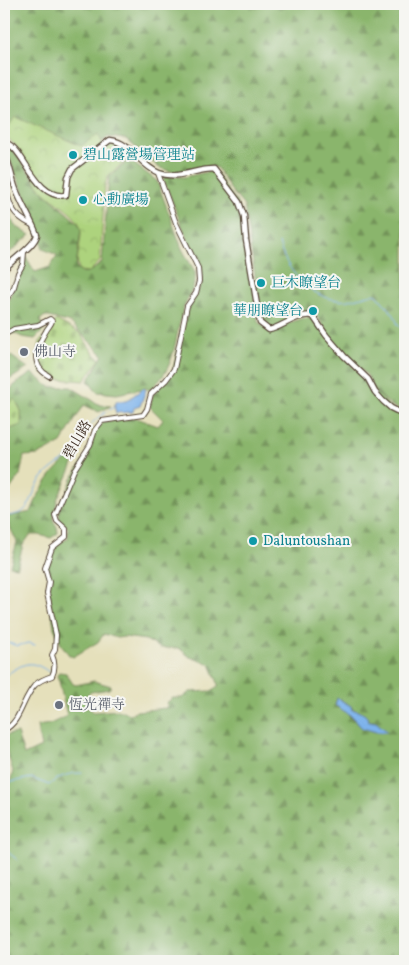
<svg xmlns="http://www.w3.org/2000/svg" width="409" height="965" viewBox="0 0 409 965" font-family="Vollkorn,'Noto Serif TC',serif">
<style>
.forest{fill:url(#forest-firs);stroke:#627045;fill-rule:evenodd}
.cemetery{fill:url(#cemetery-stones);stroke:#747e4e}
.park{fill:url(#park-crowns);stroke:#747e4e}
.water{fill:#7db2eb;stroke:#5c6e84}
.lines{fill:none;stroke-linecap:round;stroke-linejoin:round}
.stream{stroke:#7db2eb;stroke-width:1}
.minor-casing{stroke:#544536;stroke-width:6}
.tertiary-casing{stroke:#544536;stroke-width:7}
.minor{stroke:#fff;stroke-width:4}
.tertiary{stroke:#fff;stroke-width:4.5}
.culture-dot{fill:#0f9aa8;stroke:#f6f6f2;stroke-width:2}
.worship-dot{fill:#6b7280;stroke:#f6f6f2;stroke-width:2}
.labels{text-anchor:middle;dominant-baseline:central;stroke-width:4;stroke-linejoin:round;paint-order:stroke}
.culture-label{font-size:14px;fill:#0d838f;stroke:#f6f6f2;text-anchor:start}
.worship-label{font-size:14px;fill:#5b616d;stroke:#f6f6f2;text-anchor:start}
.street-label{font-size:14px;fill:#3b2a1e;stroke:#f6f6f2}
</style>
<defs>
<pattern id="forest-firs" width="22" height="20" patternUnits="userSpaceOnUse" patternTransform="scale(1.25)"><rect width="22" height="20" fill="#8ab56c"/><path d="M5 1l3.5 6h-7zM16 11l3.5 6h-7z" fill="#729358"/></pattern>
<pattern id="cemetery-stones" width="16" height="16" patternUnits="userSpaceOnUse" patternTransform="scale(1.25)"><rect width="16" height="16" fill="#add37d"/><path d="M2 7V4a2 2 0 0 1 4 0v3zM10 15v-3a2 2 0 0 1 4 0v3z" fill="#96b56c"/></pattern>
<pattern id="park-crowns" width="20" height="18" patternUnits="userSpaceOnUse" patternTransform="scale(1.25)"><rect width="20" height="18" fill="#add37d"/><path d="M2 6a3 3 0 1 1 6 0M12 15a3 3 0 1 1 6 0" fill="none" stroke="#96b56c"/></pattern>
</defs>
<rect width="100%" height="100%" fill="#f6f6f2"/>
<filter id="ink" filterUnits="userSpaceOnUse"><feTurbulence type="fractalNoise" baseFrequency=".02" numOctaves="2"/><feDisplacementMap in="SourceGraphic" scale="10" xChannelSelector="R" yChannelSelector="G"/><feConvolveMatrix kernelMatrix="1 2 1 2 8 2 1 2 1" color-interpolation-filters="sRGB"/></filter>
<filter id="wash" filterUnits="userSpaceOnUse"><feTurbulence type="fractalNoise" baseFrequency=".0096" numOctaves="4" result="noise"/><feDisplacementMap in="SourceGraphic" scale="20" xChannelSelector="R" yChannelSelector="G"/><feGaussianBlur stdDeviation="1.12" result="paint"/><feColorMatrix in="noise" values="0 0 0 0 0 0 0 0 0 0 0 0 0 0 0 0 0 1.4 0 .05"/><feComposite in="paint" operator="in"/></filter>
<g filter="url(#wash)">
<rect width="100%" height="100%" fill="#e5e0bb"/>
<g class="forest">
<path d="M4,4H405V414L392,406L376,392L367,375L349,359L327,333L317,315L312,310H307L277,327L270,328L264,323L261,314L244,206L231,190L217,168C207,163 193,172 182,172C174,173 166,170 158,167L126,139L108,137L102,142L98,135L81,146L69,140L4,133L8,140L4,142Z"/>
<path d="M8,148L13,150L41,190L78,223L81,229L76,266L80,272C90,274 95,268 102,262L109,177L129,160L157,181L182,249L195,272C197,286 187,297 183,309C178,326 175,355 167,369C163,377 157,384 149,390L146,388L117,394L97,392L88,381L103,355L71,323L45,316L40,320L44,330L35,339L22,337L14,333L4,336V311L26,257L35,272L50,267L57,255L43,249L39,231L6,150Z"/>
<path d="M212,171L217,173L227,189L237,202L243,217L258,322L272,332C284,327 299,315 313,319L394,412L405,416V961H4V840L6,824L4,822V800H6L13,771L4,743L7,735L17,733L24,755L41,747L37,726L50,724L67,716L59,681L57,676L59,672L66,673L73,684L76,685L94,681L111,686L109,689L91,692L86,696C84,703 88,709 94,712L118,710L130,714L137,711L166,708L168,706L166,703L173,698H182L190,692L211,691L218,687V683L210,664L190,657L179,648H160L146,640L124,637L117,638L104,634L98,642L73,657L69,655L61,644L54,628L49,591L50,578L47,566L54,547L68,538V528L59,519L60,507L65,497L72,479L92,445L95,431L103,422L134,417L158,426L163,420L150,407L153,394L172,373L187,312L199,288L202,274L197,257L189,243L163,179L166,176L184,177ZM339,699L352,707V710C360,710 366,714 369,721H373L362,728L346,712Z"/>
<path d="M4,195L14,225L30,235L6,256L4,261Z"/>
<path d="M4,351L28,368L4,383Z"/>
<path d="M32,373L50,387H71L100,405L111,406L99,412L84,405L61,443L38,455L24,456L20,475L4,498V431L21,425V411L15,399L4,406C4,389 19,382 32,373Z"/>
<path d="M79,451L57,500L53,520L57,527L58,533L51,538L39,535H30L23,545L17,567L10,566L17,542L5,517L31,512C42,485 54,466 79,451Z"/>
</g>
<g class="cemetery">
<path d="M56,320L80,333L94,354L100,359L84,381L57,379L41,372L37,356L40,342Z"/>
<path d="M15,399L21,411V425L4,431V406Z"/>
</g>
<path class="park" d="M15,117L81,146L98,134L105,148L115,143L128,159L108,176L105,185L100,261L89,272L80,271C72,257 87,235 78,222C72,212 55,202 46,194C33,183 26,158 14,144C10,140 7,139 4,133Z"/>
<g class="water">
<path d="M144,388L146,390L140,406L134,408L133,412L116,413L114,406L117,401H126Z"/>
<path d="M337,698L351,706L352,710C360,710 366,714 369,721L376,722L388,732H376L362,728L350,715L335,705Z"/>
</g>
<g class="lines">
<g class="stream">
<path d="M279,243C286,270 309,297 338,300C349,302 363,296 373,294L377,295L394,315L398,325L405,330"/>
<path d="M4,516C36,515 27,496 43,477C51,467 64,462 73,452C77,448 79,441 82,436C89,424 101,414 113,408"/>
<path d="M4,641L17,646L28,643L35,645"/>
<path d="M4,676C23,665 28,657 49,672"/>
<path d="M6,783L31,778L49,785C60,776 68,773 82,773"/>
<path d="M4,849L19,861"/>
</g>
</g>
</g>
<g filter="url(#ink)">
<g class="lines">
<defs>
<g id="minor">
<path d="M4,179C9,202 9,214 32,225"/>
<path d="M4,303L14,287L18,273L23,264L24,252"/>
<path d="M4,335L14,329L38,325L50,319L52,321C51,325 48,327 46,331C36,347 29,365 49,376"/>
<path d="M4,730C21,722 22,699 35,685C40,680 46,678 52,676C56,668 55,662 52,655L55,649L56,635L47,593L49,582L45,568L52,548L66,537V529L57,521L55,515L74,470L90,445L95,430L102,421L143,415L147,409L151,394L166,380L174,369L187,306L196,293L199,281L198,268L176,223L158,173"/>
<path d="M4,780V788"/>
</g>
<g id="tertiary">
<path d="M4,143C23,143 34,201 66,195L68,177L72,169L110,140C131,142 140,166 159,173C178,180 195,169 214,169L239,202L244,216L246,240L260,323L269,330C283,327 297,313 313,316L326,335L344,356L368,379L375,392L383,401L391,408L405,415"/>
<path d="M4,153C10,164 11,175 15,187C21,204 31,219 37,235C34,247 12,259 4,270"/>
</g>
</defs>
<use href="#minor" class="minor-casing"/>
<use href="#tertiary" class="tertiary-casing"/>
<use href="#minor" class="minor"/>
<use href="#tertiary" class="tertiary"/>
</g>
</g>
<g class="culture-dot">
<circle cx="73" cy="155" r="5"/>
<circle cx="83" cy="200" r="5"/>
<circle cx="261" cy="283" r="5"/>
<circle cx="313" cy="311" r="5"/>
<circle cx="253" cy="541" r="5"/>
</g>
<g class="worship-dot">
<circle cx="24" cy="352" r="5"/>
<circle cx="59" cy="705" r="5"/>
</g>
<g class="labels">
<g class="culture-label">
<text x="83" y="155">碧山露營場管理站</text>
<text x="93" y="200">心動廣場</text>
<text x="271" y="283">巨木瞭望台</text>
<text x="303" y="311" text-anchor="end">華朋瞭望台</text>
<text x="263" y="541">Daluntoushan</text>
</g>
<g class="worship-label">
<text x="34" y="352">佛山寺</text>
<text x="69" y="705">恆光禪寺</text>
</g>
<g class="street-label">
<text transform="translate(78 440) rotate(-60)">碧山路</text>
</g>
</g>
<rect width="409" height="965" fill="none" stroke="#f6f6f2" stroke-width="20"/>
</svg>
